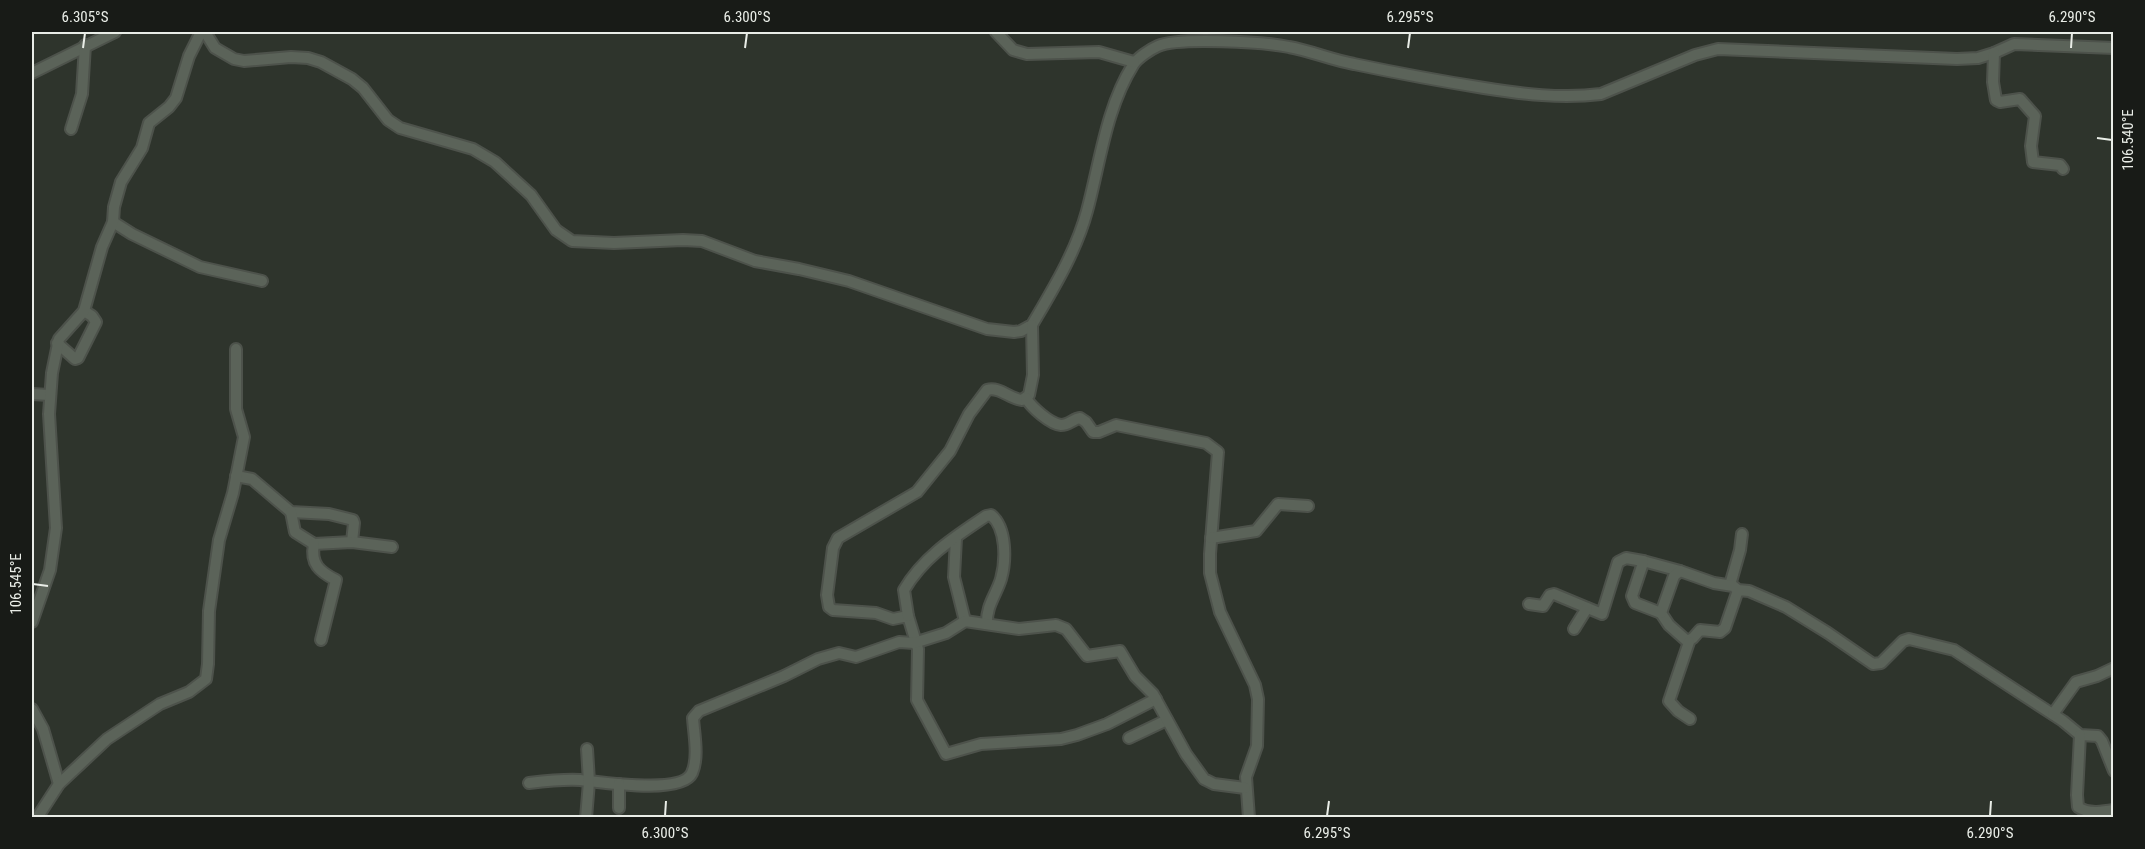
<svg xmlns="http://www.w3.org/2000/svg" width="2145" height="849" viewBox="0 0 2145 849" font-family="'Roboto Condensed',sans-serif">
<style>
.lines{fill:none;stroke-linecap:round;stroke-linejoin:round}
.minor-casing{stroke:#4d524b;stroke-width:14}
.minor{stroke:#5b6359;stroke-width:10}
.ticks{fill:none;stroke:#e9ede7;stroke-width:2}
.neatline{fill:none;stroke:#e9ede7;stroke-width:2}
.ticks-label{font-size:15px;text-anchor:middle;fill:#e9ede7}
</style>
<rect width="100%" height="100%" fill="#2e342c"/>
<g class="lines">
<defs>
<g id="minor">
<path d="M205,32L215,48L234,59L244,61L291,57L308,58L321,62L352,79L363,88L388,120L400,128L473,149L495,162L531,195L556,230L572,241L614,243L683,240L702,241L755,261L799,269L849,281L987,329L1014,332L1021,331L1032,325C1053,289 1076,252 1087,211C1100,163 1106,108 1133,65C1137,58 1151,49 1158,46C1178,37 1265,42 1289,47C1311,51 1332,60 1354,64C1397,73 1440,81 1484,88C1522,94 1562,99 1601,94L1695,55L1718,49L1957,59L1978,58L1994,53L2014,44L2114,48"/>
<path d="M996,32L1013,50L1027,54L1099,52L1134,62"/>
<path d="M1994,53L1993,82L1996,100L2000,102L2020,99L2035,116L2031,146L2033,162L2060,165L2063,169"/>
<path d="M32,73L115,32"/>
<path d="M71,129L82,94L85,45"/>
<path d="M113,222L132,234L200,267L262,281"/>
<path d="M1032,325L1033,375L1029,395L1022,400C1010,399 999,386 987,390L969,414L950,451L917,492L838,538L833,548L827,595L829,607L833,610L876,613L893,619L908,616L918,649L917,700L946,754L981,744L1061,739L1077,735L1107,724L1156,699"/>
<path d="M57,343L75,359L78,358L96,322L92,316L84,311"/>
<path d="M32,394L49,395"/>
<path d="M1026,398C1031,407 1050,424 1061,425C1069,425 1073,419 1080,418L1086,422L1093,432H1099L1116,425L1206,443L1218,452L1210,554V573L1220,612L1255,685L1258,699L1257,746L1246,777L1249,818"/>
<path d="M236,476L252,479L291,512L329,514L353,520L354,523L352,542"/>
<path d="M291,512L295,532L314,544L352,542L392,547"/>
<path d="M956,538L954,577L965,621"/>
<path d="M1211,538L1256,531L1278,504L1308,506"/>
<path d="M314,544C310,564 320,572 336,580L321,640"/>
<path d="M1643,561L1680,571"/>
<path d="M1730,585L1740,550L1742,534"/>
<path d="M1738,590L1725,628L1720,632L1700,630L1693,638L1687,641L1669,625L1661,613L1674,576L1680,571L1714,583L1733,586L1738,590L1749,591L1786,607L1828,633L1873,664L1881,663L1903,641L1909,639L1954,650L2063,721L2080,735L2098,736L2102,741L2114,771"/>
<path d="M1529,604L1543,606L1550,595L1554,594L1602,614L1618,562L1626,558L1643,561V563L1632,596L1635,603L1661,613"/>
<path d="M908,616L904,590C924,556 955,537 986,516L991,515C1007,528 1006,561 1001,579C996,595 986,606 987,624"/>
<path d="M32,622L50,570L56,528L49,414L52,373L59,339L84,311L102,247L113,222L114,207L121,182L142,148L149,123L169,107L176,98L189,56L201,32"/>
<path d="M1574,629L1587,608"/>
<path d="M1689,642L1669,701L1678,711L1690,719"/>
<path d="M32,709L43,729L59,784"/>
<path d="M2053,714L2076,682L2097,676L2114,668"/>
<path d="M2080,735L2077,795L2078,807C2088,814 2102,812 2114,810"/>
<path d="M1129,738L1167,720"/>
<path d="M529,783C546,781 563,779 580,780C601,782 682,795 692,773C699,757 694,734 693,718L699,711L784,676L818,659L839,653L856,657L899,642L914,643L946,633L965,621L1019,629L1056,625L1066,629L1087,656L1120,651L1135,676L1153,694L1186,754L1204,779L1214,784L1245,788"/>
<path d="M619,784V808"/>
<path d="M37,818L59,784L107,739L160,704L189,692L206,679L208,664L209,611L219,540L233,493L244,437L236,409V349"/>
<path d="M586,818L589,782L587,749"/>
</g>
</defs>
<use href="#minor" class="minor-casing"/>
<use href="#minor" class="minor"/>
</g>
<path class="ticks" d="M83,48L85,33M745,48L747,33M1408,48L1410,33M2071,48L2072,33M2097,138L2112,140M33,584L48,586M665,816L666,801M1327,816L1329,801M1990,816L1991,801"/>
<rect width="2145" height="849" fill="none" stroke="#181b17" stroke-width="66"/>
<rect x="33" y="33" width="2079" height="783" class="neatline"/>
<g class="ticks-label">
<text x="85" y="22">6.305°S</text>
<text x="747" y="22">6.300°S</text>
<text x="1410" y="22">6.295°S</text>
<text x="2072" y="22">6.290°S</text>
<text transform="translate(2128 140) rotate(-90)" y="5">106.540°E</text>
<text transform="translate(16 584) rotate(-90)" y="5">106.545°E</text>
<text x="665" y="838">6.300°S</text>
<text x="1327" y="838">6.295°S</text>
<text x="1990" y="838">6.290°S</text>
</g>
</svg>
